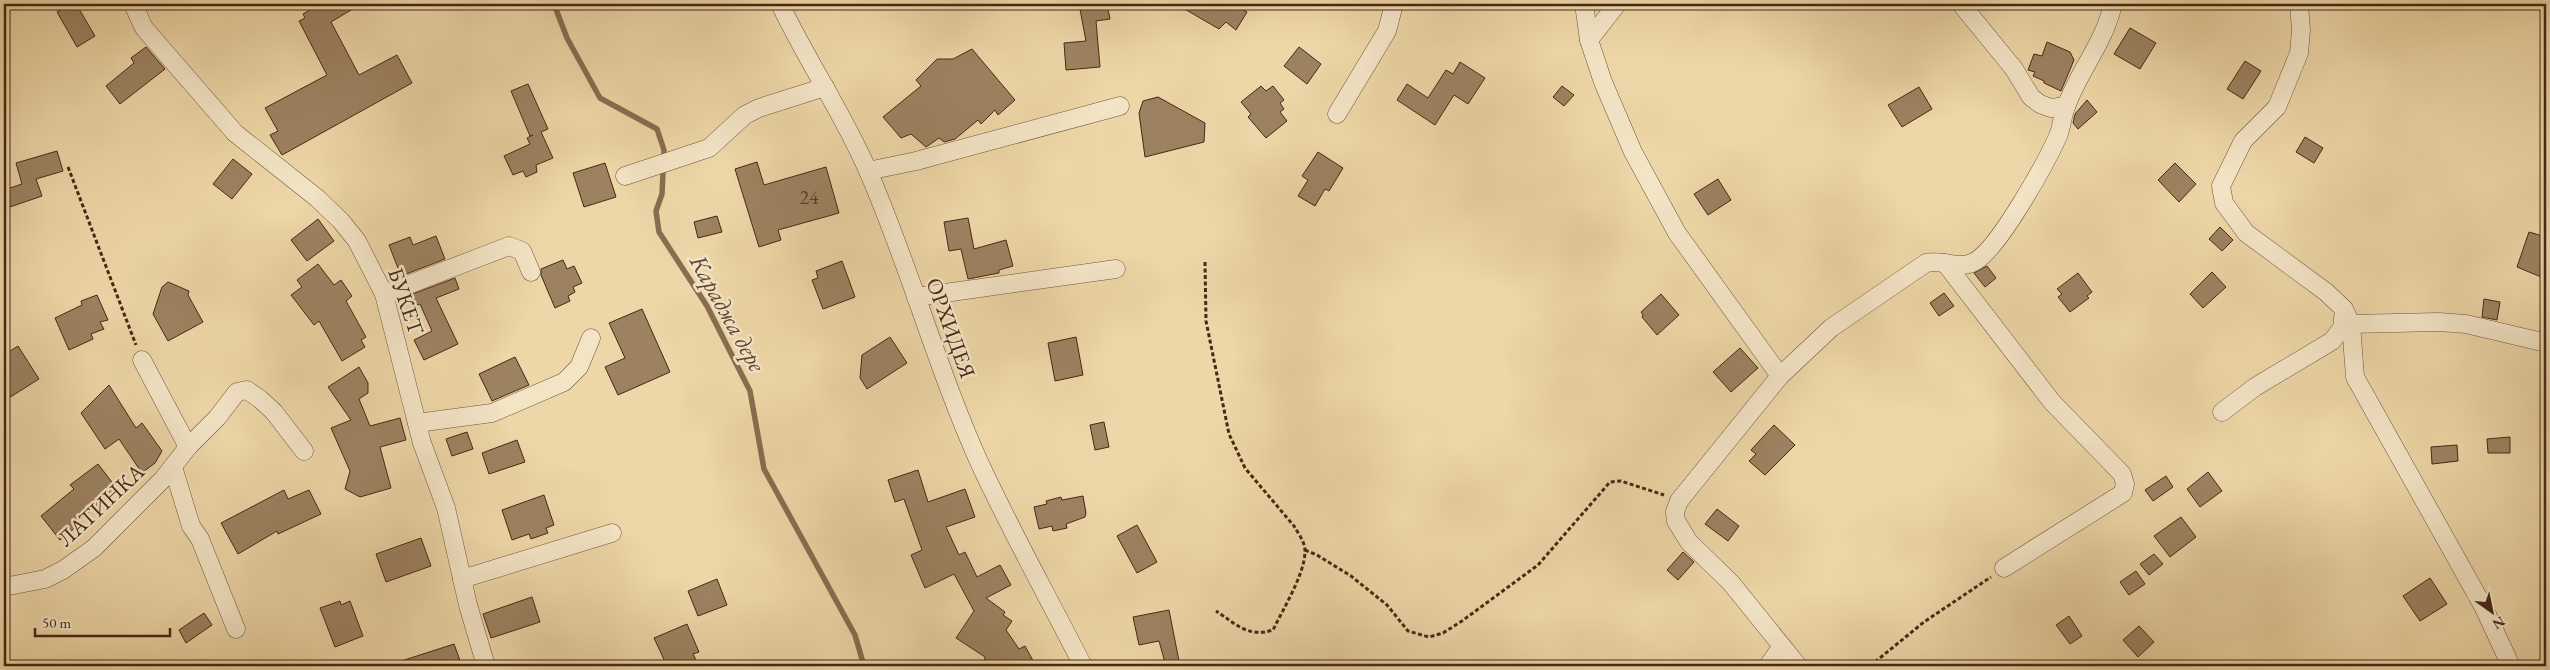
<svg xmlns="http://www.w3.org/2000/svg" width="2550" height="670" viewBox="0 0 2550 670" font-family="'EB Garamond',serif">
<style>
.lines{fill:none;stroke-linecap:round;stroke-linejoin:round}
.stream{stroke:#886d50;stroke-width:5.5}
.building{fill:#9d8261;stroke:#462816}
.minor-casing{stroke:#70543a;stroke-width:19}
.path{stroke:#462816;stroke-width:3;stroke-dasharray:4 2.5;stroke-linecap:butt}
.minor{stroke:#f3e4c6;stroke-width:18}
.labels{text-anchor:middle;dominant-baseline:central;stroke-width:5;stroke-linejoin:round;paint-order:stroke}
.number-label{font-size:20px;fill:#5c3e29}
.street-label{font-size:22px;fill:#462816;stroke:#f3e4c6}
.water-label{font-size:24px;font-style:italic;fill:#62452e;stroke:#f3e4c6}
</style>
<rect width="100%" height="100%" fill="#edd6a7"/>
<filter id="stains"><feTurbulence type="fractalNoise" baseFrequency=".004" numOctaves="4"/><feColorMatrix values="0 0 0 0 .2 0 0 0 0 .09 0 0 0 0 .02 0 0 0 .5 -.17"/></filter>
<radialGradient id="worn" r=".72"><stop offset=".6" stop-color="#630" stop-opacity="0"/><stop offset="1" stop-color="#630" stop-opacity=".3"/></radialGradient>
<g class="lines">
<path class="stream" d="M554,4L567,38L600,98L657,129L664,150L662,194L656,211L659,232L707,306L750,391L764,469L855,635L864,666"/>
</g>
<g class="building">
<path d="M71,4H76L95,36L77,47L57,12Z"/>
<path d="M320,4H361L331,22L359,75L397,55L412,83L282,155L270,135L278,131L265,108L327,75L299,21L305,18L303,14Z"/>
<path d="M1079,4H1107L1110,19L1096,21L1100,67L1066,70L1064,43L1086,41Z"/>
<path d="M1176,4H1233L1247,12L1236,30L1226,22L1219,29Z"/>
<path d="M2130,28L2156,43L2140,69L2114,54Z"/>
<path d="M2047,42L2070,52L2074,60L2061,91L2044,83V81L2033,76L2035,72L2028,70L2034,54L2042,56Z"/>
<path d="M146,47L165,69L120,104L106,86L134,63L131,58Z"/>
<path d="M1299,47L1321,64L1307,84L1284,66Z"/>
<path d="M972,49L1015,100L998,115L995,110L981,124L978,120L955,139L944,142L939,138L926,147L911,134L901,138L883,117L921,86L916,80L937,59H953Z"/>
<path d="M2245,61L2261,71L2243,99L2227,89Z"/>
<path d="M1460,62L1485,78L1468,104L1454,95L1435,125L1397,100L1407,84L1428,98L1446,70L1453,74Z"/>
<path d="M528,84L548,129L541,132L553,158L536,165L537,172L526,177L523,171L513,175L504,156L530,144L527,138L533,135L530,136L511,91Z"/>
<path d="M1261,86L1266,91L1273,86L1284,100L1280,103L1284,109L1280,112L1287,121L1266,138L1248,117L1251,114L1241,102Z"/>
<path d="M1562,86L1574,95L1564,106L1553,97Z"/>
<path d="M1919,87L1932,109L1902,127L1888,105Z"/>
<path d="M1158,97L1205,123L1204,142L1145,157L1139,113L1143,101Z"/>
<path d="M2087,100L2097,112L2078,129L2073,123L2075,114Z"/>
<path d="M2305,137L2323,148L2314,163L2296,152Z"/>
<path d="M57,151L63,171L36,179L42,196L4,209V190L22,184L16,163Z"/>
<path d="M1318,152L1343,168L1329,191L1325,189L1315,206L1298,196L1308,180L1302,176Z"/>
<path d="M233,159L252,174L232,199L213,184Z"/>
<path d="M757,162L764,185L826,167L839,213L778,230L781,240L759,247L735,169Z"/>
<path d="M605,163L616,197L584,207L573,173Z"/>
<path d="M2175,163L2196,184L2179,202L2158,180Z"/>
<path d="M1718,179L1731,200L1708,215L1694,194Z"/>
<path d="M717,216L722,232L698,238L694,222Z"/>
<path d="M968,218L974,249L1006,240L1013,266L999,270V273L968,279L961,249L949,251L944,222Z"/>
<path d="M318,219L334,241L307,261L291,240Z"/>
<path d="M2220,227L2233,240L2222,251L2209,239Z"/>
<path d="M2529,232L2546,237V279L2517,267Z"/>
<path d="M436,236L445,259L401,276L389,245L410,237L413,245Z"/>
<path d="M563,260L567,269L574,266L582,283L573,287L575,292L568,296L570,301L555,308L541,275V269Z"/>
<path d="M842,261L855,297L823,309L812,280L818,278L816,271Z"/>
<path d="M318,264L334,285L341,280L352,296L346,301L366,337L361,340L365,347L342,361L319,321L314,325L291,295L302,287L297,280Z"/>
<path d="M1987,266L1996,278L1985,287L1974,273Z"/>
<path d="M2212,272L2226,287L2203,308L2190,294Z"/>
<path d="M2078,273L2092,292L2087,296L2089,298L2070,312L2058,297L2062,294L2057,289Z"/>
<path d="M455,278L459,289L436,298L458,344L424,360L414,340L432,331L420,304L415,306L410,295Z"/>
<path d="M168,282L189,291L188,295L203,322L168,341L153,314L162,287Z"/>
<path d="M1944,293L1954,306L1939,316L1930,303Z"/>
<path d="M1661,294L1679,315L1657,335L1642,317L1643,315L1641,312Z"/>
<path d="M97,295L108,320L100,322L104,329L91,334L93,339L69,350L55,318L82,305L81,301Z"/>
<path d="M2484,299L2500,302L2497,320L2482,317Z"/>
<path d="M642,309L670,372L618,395L605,367L625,358L609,323Z"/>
<path d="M890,337L907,363L867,389L860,378L862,355Z"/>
<path d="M1076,337L1083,375L1055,381L1048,343Z"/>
<path d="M18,346L39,379L4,401V355Z"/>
<path d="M1740,348L1758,368L1731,392L1713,372Z"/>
<path d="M515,357L529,385L492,401L479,374Z"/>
<path d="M359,367L368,383V393L359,399L370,426L400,418L406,440L380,447L391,488L360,497L345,489L350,471L331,428L351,420L328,387Z"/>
<path d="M109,385L136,428L142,423L162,451L155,463L142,473L119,439L105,449L81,413Z"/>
<path d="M1104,422L1109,447L1095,450L1090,425Z"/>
<path d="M1774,425L1795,445L1765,475L1749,461L1756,454L1751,450Z"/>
<path d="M467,432L473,449L452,456L446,439Z"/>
<path d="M2510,437V453H2488L2487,439Z"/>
<path d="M517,440L525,462L489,474L482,453Z"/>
<path d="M2457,445L2458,461L2432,464L2431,447Z"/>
<path d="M98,464L118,490L79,520L81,523L60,540L41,516L74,489L70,485Z"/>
<path d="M918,470L928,502L965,489L975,517L946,527L959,555L965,552L977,577L1000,565L1011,585L986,598L1005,612L1003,615L1012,621L1006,630L1019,649L1025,646L1036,666H984L985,657L956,638L974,611L954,574L925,588L911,555L922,550L904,499L895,502L888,480Z"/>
<path d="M2208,472L2222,491L2200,507L2187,489Z"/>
<path d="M2166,476L2173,487L2153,501L2145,490Z"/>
<path d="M284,490L288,499L309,490L321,514L278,534L277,531L238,554L221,523Z"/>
<path d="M544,495L554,525L546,528L548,533L531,539L529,534L512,540L502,510Z"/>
<path d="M1083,496L1086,513L1085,517L1066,524L1067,528L1053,531L1052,526L1039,529L1034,507L1047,504L1046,501L1061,497L1062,500Z"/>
<path d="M1717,509L1739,526L1728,541L1705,524Z"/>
<path d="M2181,517L2196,537L2170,557L2154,536Z"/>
<path d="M1137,525L1157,562L1137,573L1117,536Z"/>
<path d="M421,538L431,566L386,582L376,554Z"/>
<path d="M1683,552L1694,562L1678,580L1667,570Z"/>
<path d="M2154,554L2163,564L2149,575L2140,564Z"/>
<path d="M2136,571L2145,584L2129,595L2120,582Z"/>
<path d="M2430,578L2447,604L2420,621L2403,596Z"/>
<path d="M717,579L727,605L698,616L688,591Z"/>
<path d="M532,597L540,622L491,638L483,614Z"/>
<path d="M340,601L341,605L350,601L363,636L335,647L320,608Z"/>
<path d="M1169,610L1180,666H1166L1159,641L1139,645L1133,617Z"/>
<path d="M204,613L212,625L186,643L179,630Z"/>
<path d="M2069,616L2082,636L2070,644L2056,625Z"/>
<path d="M687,624L699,652L693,654L699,666H667L654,638Z"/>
<path d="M2139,626L2154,642L2138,657L2123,640Z"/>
<path d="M454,644L462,666H395V663Z"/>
</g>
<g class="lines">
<defs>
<g id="minor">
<path d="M133,4L144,28L235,133L317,198L341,221L357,241L384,294L422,443L446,508L468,605L486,666"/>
<path d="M780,4C807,61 843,113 868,171C910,267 937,369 980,464C1012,533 1049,599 1083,666"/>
<path d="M1584,4L1589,40L1603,82L1633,152L1677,233L1780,376"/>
<path d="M1961,4L2014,69L2031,97L2040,104L2051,108L2066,106"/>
<path d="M2299,4L2301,30L2299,53L2277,107L2243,141L2221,186L2224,203L2246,233L2326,292L2344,309L2351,324L2355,377L2483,606L2511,666"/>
<path d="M1589,40L1617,4"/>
<path d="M1337,114L1387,31L1394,4"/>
<path d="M868,171L916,161L1120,106"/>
<path d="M625,176L709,148L745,115L759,108L825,87"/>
<path d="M1945,263L2052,402L2122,474L2125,484L2123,493L2004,568"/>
<path d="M384,294L509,246L522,251L531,272"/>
<path d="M916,297L1116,269"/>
<path d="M2351,324L2439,322L2466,324L2546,343"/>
<path d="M142,360L188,447"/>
<path d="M2222,412L2255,387L2332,341L2342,328L2344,310"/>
<path d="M417,423L492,413L564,382L579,367L591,338"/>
<path d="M173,467L191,526L200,539L236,629"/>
<path d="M462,579L612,533"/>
<path d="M4,587L45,579L63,570L94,548L163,479L188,447L217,418L237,392L247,390L260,399L274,412L304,451"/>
<path d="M1768,666L1782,646"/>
<path d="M1798,666L1731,583L1689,542L1676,521L1675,512L1679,501L1780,376L1831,328L1926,263C1942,259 1959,270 1974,262C1998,250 2046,163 2058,136C2062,127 2062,116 2066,107C2079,70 2104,44 2113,4"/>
</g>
</defs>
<use href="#minor" class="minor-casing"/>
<g class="path">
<path d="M68,167L136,345"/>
<path d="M1205,262L1206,321L1229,434L1245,468L1294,526C1298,533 1305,542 1305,551C1305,574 1283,609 1273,630C1248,638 1236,624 1216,611"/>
<path d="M2546,382V406"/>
<path d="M1305,550L1317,555L1351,576L1387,605L1408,631L1429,637L1443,633L1462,621L1538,565L1610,482L1621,481L1664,495"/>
<path d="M120,666L125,665"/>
<path d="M1870,666L1924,622L1991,577"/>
</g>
<use href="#minor" class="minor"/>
</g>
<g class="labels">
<g class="number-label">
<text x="809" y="197">24</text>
</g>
<g class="street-label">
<text transform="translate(406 301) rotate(71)">БУКЕТ</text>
<text transform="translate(951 328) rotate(70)">ОРХИДЕЯ</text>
<text transform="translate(101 505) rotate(-43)">ЛАТИНКА</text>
</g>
<g class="water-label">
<text transform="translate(728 313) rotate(61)">Караджа дере</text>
</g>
</g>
<rect width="2550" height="670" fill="none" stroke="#edd6a7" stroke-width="20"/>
<rect x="5" y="5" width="2540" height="660" fill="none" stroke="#462816" stroke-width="2.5"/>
<rect x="10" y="10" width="2530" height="650" fill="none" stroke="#462816"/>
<g transform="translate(2492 612) rotate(147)" stroke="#f3e4c6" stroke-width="4" paint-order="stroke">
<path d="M0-4L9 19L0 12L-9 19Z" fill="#462816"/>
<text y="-8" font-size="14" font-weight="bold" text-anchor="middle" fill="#462816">N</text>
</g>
<path d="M35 628v8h135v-8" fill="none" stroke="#462816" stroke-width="2.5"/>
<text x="42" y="628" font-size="15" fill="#462816" stroke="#f3e4c6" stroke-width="4" paint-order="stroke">50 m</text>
<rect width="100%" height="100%" filter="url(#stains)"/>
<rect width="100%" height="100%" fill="url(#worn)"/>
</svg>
